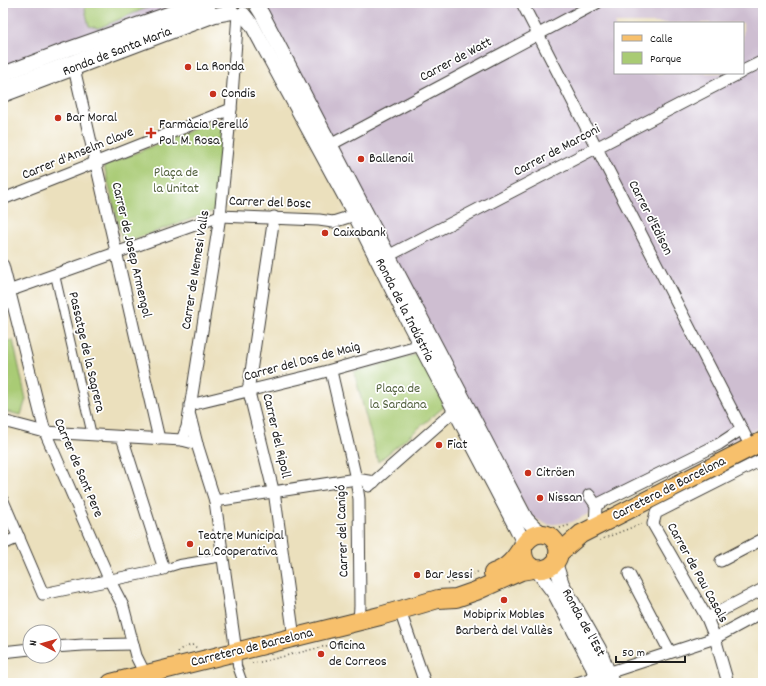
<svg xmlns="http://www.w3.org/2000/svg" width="766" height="686" viewBox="0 0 766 686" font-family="Dekko,sans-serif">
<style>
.industrial{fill:#cebed1;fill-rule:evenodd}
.green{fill:#a9cb74;stroke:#627448}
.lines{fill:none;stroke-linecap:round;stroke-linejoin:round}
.pedestrian-casing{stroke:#3b3934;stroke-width:10}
.minor-casing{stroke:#3b3934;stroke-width:13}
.tertiary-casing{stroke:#3b3934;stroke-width:16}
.primary-casing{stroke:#3b3934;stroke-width:20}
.path{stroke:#3b3934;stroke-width:1.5;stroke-dasharray:1 3;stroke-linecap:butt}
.pedestrian{stroke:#fff;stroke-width:8}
.minor{stroke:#fff;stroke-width:11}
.tertiary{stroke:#fff;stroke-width:14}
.primary{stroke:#f7c06c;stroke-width:18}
.poi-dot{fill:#c8321e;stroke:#fff;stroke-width:1.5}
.labels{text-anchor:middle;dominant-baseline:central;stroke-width:3.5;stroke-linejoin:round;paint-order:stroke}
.street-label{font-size:14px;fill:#1c1c1c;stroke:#fff}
.poi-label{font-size:14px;fill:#1c1c1c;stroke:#fff;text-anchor:start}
.park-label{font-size:14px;fill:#54623f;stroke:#fff}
</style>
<rect width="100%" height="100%" fill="#fff"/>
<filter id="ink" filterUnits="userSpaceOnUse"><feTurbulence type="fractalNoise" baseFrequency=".025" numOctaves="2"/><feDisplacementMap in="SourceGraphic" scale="8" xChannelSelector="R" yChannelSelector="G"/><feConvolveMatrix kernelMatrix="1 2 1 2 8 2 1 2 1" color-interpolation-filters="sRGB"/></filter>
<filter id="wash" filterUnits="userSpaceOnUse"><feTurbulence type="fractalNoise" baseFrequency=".012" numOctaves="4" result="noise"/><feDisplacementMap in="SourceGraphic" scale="16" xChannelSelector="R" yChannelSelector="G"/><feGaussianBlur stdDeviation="0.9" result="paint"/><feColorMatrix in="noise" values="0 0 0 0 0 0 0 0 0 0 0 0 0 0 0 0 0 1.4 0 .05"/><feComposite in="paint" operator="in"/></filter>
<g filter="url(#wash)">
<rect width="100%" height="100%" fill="#ebe0bd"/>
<g class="industrial">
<path d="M3,3H218L3,85Z"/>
<path d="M249,3H763V426L572,522L548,525L530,516ZM615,23H743V73H615Z"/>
</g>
<g class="green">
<path d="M93,3H158L99,28L89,26L85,9L87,5Z"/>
<path d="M216,120L225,125L214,211L123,243L104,166Z"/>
<path d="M13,340L26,399L21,415L3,411V342Z"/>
<path d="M418,354L445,406L378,462L354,372Z"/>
</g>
</g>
<g filter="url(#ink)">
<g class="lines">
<defs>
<g id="pedestrian">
<path d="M3,85L211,7L210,3"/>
<path d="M55,275L92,435"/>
<path d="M164,569L180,564L223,557"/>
<path d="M236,652L237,666L243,683"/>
</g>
<g id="minor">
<path d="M522,3L751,447"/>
<path d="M74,68L159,439"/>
<path d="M743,71L763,61"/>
<path d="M330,145L597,3"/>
<path d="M3,199L231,109"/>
<path d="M274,217L249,385L250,396L275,498L294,638"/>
<path d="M388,256L740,73"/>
<path d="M3,265L45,432L110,581L123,606L136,656L145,674"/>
<path d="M3,293L220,216L319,220L333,222L355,215"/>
<path d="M331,371L356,479L359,499L360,606L359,622"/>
<path d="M190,405L309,376L421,345"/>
<path d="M190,416L197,444L215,501L236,652"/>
<path d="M3,421L45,432L182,440"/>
<path d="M197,444L182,440L187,427L220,216L231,109L238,14"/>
<path d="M369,486L455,410"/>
<path d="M589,495L596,505L595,527"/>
<path d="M3,501L43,594L164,569L122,437"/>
<path d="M215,501L356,479L374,482"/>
<path d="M596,505L719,444L742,429"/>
<path d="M3,544L19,537"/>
<path d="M721,561L763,539"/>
<path d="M629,574L670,652"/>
<path d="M400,611L425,683"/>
<path d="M707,618L763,589"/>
<path d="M54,647L83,645L133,644"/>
<path d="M3,652L30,649"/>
<path d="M577,683L715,638L763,612"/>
<path d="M728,683L715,638L707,618L653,524L656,513L759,461"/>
</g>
<g id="tertiary">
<path d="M257,6L262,14L526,519L535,528L544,534"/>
<path d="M243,14L252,25L355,215L410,325L515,525L521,537L523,548"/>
<path d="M3,74L66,50L199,3"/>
<path d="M3,95L215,15L232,12"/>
<path d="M555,563L562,584L599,649L612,683"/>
<path d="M537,570L555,594L591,663L599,683"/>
</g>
<g id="primary">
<path d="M558,554L581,534L763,441"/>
<path d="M493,573C499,571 506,567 511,562C521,553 527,531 544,534C550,535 555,540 557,545C568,571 521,582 523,548"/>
<path d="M111,683L380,616L438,599L456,598L476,591L521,571L533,569"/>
</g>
</defs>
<use href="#pedestrian" class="pedestrian-casing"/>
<use href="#minor" class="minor-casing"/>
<use href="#tertiary" class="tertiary-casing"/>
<use href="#primary" class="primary-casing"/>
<g class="path">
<path d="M560,528L570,525"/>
<path d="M600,540L643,523"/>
<path d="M447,584L480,571"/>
<path d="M178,652L182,648L193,645L197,648"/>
<path d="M252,663L261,662L334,644L337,642"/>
</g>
<use href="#pedestrian" class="pedestrian"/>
<use href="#minor" class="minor"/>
<use href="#tertiary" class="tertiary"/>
<use href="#primary" class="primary"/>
</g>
</g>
<g class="poi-dot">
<circle cx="188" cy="67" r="4"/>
<circle cx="213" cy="94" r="4"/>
<circle cx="58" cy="118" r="4"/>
<path d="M149 127h4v4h4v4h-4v4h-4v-4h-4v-4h4z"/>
<circle cx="361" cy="159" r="4"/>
<circle cx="325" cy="233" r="4"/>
<circle cx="439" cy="445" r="4"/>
<circle cx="528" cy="473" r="4"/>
<circle cx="540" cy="498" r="4"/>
<circle cx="190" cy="544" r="4"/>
<circle cx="417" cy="575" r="4"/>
<circle cx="504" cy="600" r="4"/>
<circle cx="321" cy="654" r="4"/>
</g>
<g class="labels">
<g class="street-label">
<text transform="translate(117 52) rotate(-21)">Ronda de Santa Maria</text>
<text transform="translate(456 60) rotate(-28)">Carrer de Watt</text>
<text transform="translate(557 151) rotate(-28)">Carrer de Marconi</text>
<text transform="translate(78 154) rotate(-22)">Carrer d'Anselm Clave</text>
<text transform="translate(270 203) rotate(2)">Carrer del Bosc</text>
<text transform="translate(650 218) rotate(63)">Carrer d'Edison</text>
<text transform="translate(131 250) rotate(77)">Carrer de Josep Armengol</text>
<text transform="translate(196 270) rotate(-81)">Carrer de Nemesi Valls</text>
<text transform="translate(404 310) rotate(63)">Ronda de la Indústria</text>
<text transform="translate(86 352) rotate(77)">Passatge de la Sagrera</text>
<text transform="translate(302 362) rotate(-15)">Carrer del Dos de Maig</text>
<text transform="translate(276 436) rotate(77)">Carrer del Ripoll</text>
<text transform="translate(78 468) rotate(67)">Carrer de Sant Pere</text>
<text transform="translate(669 489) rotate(-27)">Carretera de Barcelona</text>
<text transform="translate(343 531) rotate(-92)">Carrer del Canigó</text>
<text transform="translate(697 573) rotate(61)">Carrer de Pau Casals</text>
<text transform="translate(583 623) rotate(61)">Ronda de l'Est</text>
<text transform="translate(252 648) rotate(-14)">Carretera de Barcelona</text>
</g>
<g class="poi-label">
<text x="196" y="67">La Ronda</text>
<text x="221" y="94">Condis</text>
<text x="66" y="118">Bar Moral</text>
<text x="159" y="125">Farmàcia Perelló<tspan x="159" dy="16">Pol. M. Rosa</tspan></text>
<text x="369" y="159">Ballenoil</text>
<text x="333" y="233">Caixabank</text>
<text x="447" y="445">Fiat</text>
<text x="536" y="473">Citröen</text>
<text x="548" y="498">Nissan</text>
<text x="198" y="536">Teatre Municipal<tspan x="198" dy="16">La Cooperativa</tspan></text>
<text x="425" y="575">Bar Jessi</text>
<text x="504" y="615" text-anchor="middle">Mobiprix Mobles<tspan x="504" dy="16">Barberà del Vallès</tspan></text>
<text x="329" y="646">Oficina<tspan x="329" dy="16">de Correos</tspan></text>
</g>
<g class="park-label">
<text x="176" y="173">Plaça de<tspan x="176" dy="16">la Unitat</tspan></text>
<text x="398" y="389">Plaça de<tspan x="398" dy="16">la Sardana</tspan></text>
</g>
</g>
<rect width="766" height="686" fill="none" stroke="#fff" stroke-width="16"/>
<rect x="614" y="22" width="130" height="52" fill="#ffffff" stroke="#a4a4a4"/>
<rect x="622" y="35" width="20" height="6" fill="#f7c06c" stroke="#a4a4a4"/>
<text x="650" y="42" font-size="12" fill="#1c1c1c">Calle</text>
<rect x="622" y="52" width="20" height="12" fill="#a9cb74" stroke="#a4a4a4"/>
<text x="650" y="62" font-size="12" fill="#1c1c1c">Parque</text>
<g transform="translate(42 644) rotate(276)"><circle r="19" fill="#ffffff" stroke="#a4a4a4"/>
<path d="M0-3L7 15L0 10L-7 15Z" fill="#c8321e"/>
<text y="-6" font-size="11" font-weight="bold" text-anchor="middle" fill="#1c1c1c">N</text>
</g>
<path d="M616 656v6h69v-6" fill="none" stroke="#1c1c1c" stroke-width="2"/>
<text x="622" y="656" font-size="12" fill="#1c1c1c" stroke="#ffffff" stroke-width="3" paint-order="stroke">50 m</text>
</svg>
